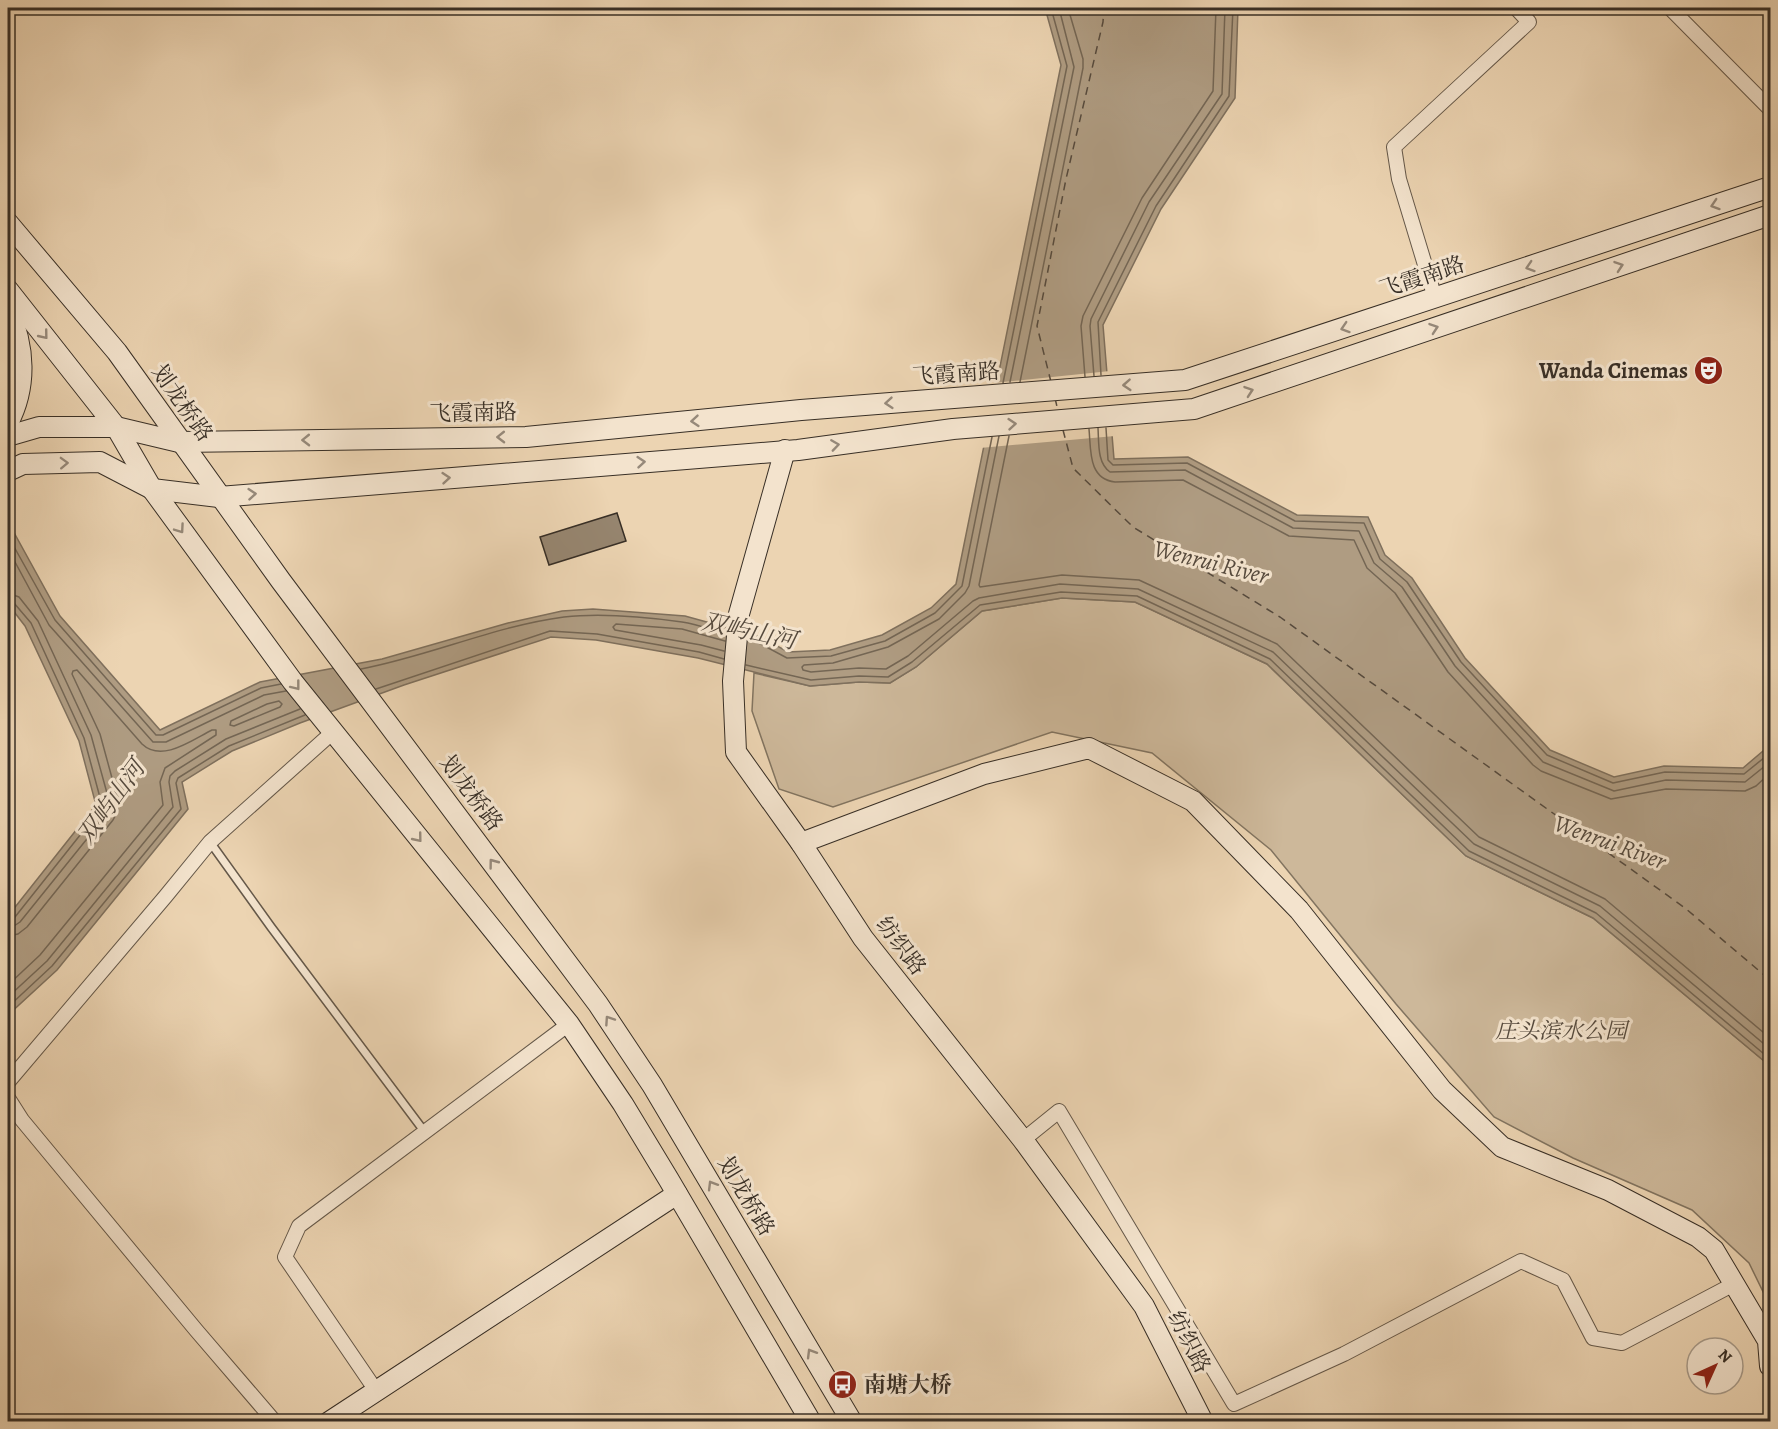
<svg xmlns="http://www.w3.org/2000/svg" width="1778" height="1429" viewBox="0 0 1778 1429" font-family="Alegreya,'Noto Serif SC',serif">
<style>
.green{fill:#cdb89a;stroke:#827460;stroke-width:1.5}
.water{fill:#af9c82;stroke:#7f705d;stroke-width:1.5}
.pier{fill:#ecd4b2}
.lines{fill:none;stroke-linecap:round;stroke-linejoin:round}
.shore{stroke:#746654;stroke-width:1.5}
.ferry{stroke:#564a3d;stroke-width:1.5;stroke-dasharray:8 6;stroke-linecap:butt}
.building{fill:#96856f;stroke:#382f26;stroke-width:1.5}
.lane-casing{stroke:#655849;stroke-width:10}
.street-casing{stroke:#655849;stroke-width:16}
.secondary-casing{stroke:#382f26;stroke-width:22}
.lane{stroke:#f3e3cd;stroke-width:7}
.street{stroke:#f3e3cd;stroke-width:14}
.secondary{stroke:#f3e3cd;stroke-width:20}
.oneway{stroke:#96897a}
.labels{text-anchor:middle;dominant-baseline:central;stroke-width:6;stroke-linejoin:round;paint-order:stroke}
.street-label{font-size:22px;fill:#382f26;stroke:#f3e3cd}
.poi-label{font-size:22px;font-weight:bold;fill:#382f26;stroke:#f3e3cd;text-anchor:end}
.park-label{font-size:22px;font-style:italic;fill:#564a3d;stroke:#f3e3cd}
.water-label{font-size:24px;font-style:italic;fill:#564a3d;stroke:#f3e3cd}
</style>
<rect width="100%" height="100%" fill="#ecd4b2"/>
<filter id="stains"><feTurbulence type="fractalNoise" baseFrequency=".00333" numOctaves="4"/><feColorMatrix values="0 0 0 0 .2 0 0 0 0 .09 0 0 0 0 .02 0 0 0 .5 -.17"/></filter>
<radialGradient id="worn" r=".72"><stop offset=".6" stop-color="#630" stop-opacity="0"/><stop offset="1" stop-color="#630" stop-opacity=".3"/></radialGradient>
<path class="green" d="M1062,598L1135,602L1267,664L1466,856L1593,918L1770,1066V1306L1749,1263L1692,1210L1573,1158L1494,1117L1396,1004L1271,850L1152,753L1052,732L833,807L779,789L752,711L754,673L810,686L859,682L890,683L916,667L982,611Z"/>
<path class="water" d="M1045,8H1238L1235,98L1161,209L1103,325L1114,459L1188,457L1297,515L1368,517L1385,555L1412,578L1465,658L1550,750L1614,777L1664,766L1743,768L1770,745V1066L1593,918L1466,856L1267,664L1135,602L1062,598L982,611L916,667L890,683L859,682L810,686L698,658L596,640L551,637L404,685L300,723L232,751L182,782L188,809L57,970L8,1015V916L96,805L79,741L25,626L8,604V531L12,529L60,616L160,730L260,682L382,659L508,623L562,611L593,609L685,616L761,637L788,652L830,650L882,635L931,608L956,584L1061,65Z"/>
<path class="pier" d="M1110,371L1115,436L980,448L993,383Z"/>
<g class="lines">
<g class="shore">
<path d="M1101,375L1098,322L1156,206L1229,96L1233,8"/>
<path d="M1094,376L1090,326L1091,319L1149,202L1222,94L1225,8"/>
<path d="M1085,377L1081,326L1083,316L1142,198L1213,91L1216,8"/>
<path d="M1010,382L1074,67L1059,8"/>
<path d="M1020,382L1083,68V59L1068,8"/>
<path d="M1003,383L1067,66L1051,8"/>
<path d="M1098,428C1099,443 1097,463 1110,472L1185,470L1293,528L1359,531L1374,563L1402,587L1455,666L1543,762L1614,791L1666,780L1745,782L1770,762"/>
<path d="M1106,428L1108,460L1113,465L1187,463L1295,521L1364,523L1380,559L1407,582L1461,662L1547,755L1613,783L1665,772L1744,774L1770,753"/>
<path d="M1089,429C1091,450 1088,479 1115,482L1183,480L1289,536L1354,540L1367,568L1395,593L1448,672L1533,765L1541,771L1611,799L1666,789L1745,791L1756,786L1770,773"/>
<path d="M999,436L969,586L965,593L939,619L888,647L833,663L804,665L802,667L803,670L811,672L859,668L886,669L908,656L973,601L979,598L1060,584L1138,589L1273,652L1474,844L1600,906L1770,1049"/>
<path d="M1009,436L979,585L980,587L1062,575L1139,580L1277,644L1479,837L1605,899L1770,1038"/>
<path d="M8,536L55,620L156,735H163L261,688L281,684"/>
<path d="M8,549L49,625L153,742H166L264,695L286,691"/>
<path d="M8,593L19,597L38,621L91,735L110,804L107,814L20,922L14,926L8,927"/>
<path d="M8,601L14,603L31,623L84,738L102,805L100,810L15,917L8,919"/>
<path d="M748,640L759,643L787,658L831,656L885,641L935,613L962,586L992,437"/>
<path d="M724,651L701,645L615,630L613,627L616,624L682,629L725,641"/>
<path d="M746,665L811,680L859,676L888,677L912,662L980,605L1061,592L1137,596L1270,659L1469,851L1596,913L1770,1059"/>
<path d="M361,669C430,656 495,626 564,617C600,613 646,617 682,622C697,624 712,630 726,634"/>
<path d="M376,689L550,631L597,634L699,652L724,659"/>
<path d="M279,701L282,704L280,707L234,726L230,725L231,721L267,704Z"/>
<path d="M8,936L18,934L27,927L113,820L118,811V800L100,734L72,674L73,671L77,670L142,744C162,763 192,740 212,730H216V735L165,768L160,782L163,805L40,955L8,985"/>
<path d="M8,997L47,961L173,807L169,782L170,776L175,771L226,739L300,709"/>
<path d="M8,1007L52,966L181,809L176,783L178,778L229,746L305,715"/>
</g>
<g class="ferry">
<path d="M1051,382L1037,326L1066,179L1103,22L1104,8"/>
<path d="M1055,398L1058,411"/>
<path d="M1063,430L1073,468L1133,527L1280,617L1685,908L1770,980"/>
</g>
</g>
<path class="building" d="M617,513L626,541L549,565L540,537Z"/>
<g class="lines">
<defs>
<path id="lane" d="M210,842L271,927L424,1131"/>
<g id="street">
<path d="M1670,8L1770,109"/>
<path d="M1435,298L1399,179L1394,147L1529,22L1516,8"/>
<path d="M8,1082L165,897L210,842L333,732"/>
<path d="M8,1098L22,1120L196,1330L275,1422"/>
<path d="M1023,1140L1059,1111L1234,1404L1344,1354L1521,1261L1563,1280L1593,1338L1622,1343L1734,1284"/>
<path d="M377,1392L285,1257L299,1226L569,1024"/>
</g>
<g id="secondary">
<path d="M8,223L117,352L281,581L598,1004L652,1085L852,1422"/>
<path d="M8,290L116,427L152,489L293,682L569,1024L623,1104L669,1180L811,1422"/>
<path d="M8,309C25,346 27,387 8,423"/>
<path d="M8,436L39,427H116L179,442L526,437L801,410L1185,380L1770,187"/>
<path d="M785,450L739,614L733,681L736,752L801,843L863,938L1023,1140L1144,1306L1203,1422"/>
<path d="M8,471L23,464L100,462L152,489L219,497L798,450L953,429L1194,409L1770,215"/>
<path d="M801,843L984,774L1089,748L1193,801L1299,910L1442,1090L1502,1147L1608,1190L1698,1237L1714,1250L1768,1341L1770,1366"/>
<path d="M329,1422L677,1194"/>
</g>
</defs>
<use href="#lane" class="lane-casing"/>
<use href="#street" class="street-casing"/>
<use href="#secondary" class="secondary-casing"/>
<use href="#lane" class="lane"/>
<use href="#street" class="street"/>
<use href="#secondary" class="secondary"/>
</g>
<defs><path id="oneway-chevron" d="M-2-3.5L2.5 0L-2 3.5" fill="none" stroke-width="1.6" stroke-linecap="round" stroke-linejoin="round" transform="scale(1.5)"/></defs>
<g class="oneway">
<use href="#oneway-chevron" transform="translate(1715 205) rotate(162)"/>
<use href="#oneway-chevron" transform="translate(1619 266) rotate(-19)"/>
<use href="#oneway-chevron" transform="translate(1530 267) rotate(162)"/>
<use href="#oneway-chevron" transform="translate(1345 328) rotate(162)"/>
<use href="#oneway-chevron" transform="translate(1434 328) rotate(-19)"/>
<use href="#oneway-chevron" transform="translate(44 335) rotate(51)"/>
<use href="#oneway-chevron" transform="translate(1127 385) rotate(176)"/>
<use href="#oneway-chevron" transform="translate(1249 391) rotate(-19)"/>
<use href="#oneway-chevron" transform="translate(889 403) rotate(175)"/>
<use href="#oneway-chevron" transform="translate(695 421) rotate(175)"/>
<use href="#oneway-chevron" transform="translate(1012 424) rotate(-5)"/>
<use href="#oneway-chevron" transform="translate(501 437) rotate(179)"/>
<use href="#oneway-chevron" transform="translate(306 440) rotate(179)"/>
<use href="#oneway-chevron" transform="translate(835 445) rotate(-8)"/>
<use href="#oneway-chevron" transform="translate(641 462) rotate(-5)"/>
<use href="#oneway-chevron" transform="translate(64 463) rotate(-2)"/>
<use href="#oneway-chevron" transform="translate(446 478) rotate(-5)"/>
<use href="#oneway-chevron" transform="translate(252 494) rotate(-5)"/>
<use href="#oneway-chevron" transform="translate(180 529) rotate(55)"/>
<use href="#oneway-chevron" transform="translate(296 686) rotate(52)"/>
<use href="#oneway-chevron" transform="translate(418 838) rotate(51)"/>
<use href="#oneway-chevron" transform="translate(493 863) rotate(-127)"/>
<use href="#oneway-chevron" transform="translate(609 1020) rotate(-124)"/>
<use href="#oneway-chevron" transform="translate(712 1185) rotate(-121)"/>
<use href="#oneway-chevron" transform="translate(811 1353) rotate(-121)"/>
</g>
<defs>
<symbol id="theatre-disc" viewBox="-11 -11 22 22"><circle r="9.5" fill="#8f2418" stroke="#f3e3cd"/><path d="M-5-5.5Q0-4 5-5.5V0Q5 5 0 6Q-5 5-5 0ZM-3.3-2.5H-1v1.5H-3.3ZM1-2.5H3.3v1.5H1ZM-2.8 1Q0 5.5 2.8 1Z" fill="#fff"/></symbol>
<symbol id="bus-disc" viewBox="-11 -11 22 22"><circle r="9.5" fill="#8f2418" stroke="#f3e3cd"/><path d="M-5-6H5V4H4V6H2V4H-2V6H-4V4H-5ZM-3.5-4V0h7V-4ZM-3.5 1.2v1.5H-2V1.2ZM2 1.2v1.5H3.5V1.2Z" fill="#fff"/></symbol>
</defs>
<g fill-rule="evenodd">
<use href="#theatre-disc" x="1692" y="354" width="33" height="33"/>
<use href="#bus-disc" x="826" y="1368" width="33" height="33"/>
</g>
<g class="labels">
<g class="street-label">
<text transform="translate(1422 277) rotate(-18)">飞霞南路</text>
<text transform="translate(956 374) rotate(-4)">飞霞南路</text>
<text transform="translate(182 403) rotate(55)">划龙桥路</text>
<text transform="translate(473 413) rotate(-1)">飞霞南路</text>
<text transform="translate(471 793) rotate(53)">划龙桥路</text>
<text transform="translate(901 946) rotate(53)">纺织路</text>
<text transform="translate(746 1196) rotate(59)">划龙桥路</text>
<text transform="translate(1189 1342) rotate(63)">纺织路</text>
</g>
<g class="poi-label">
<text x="1688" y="371">Wanda Cinemas</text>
<text x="864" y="1385" text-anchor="start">南塘大桥</text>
</g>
<g class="park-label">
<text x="1561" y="1031">庄头滨水公园</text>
</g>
<g class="water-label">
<text transform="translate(1211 562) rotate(14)">Wenrui River</text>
<text transform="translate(749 631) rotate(12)">双屿山河</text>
<text transform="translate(111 802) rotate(-54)">双屿山河</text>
<text transform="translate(1610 842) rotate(20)">Wenrui River</text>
</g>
</g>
<rect width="1778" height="1429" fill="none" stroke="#ecd4b2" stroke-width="30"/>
<rect x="9" y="9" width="1760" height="1411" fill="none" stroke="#382f26" stroke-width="3"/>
<rect x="15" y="15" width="1748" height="1399" fill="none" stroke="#382f26" stroke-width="1.5"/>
<g transform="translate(1715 1366) rotate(45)"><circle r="28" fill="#f3e3cd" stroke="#a89b8a" stroke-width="1.5"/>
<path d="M0-4.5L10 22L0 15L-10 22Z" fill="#8f2418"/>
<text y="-9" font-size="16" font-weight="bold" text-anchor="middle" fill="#382f26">N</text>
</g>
<rect width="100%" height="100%" filter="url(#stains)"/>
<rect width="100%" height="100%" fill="url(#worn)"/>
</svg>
